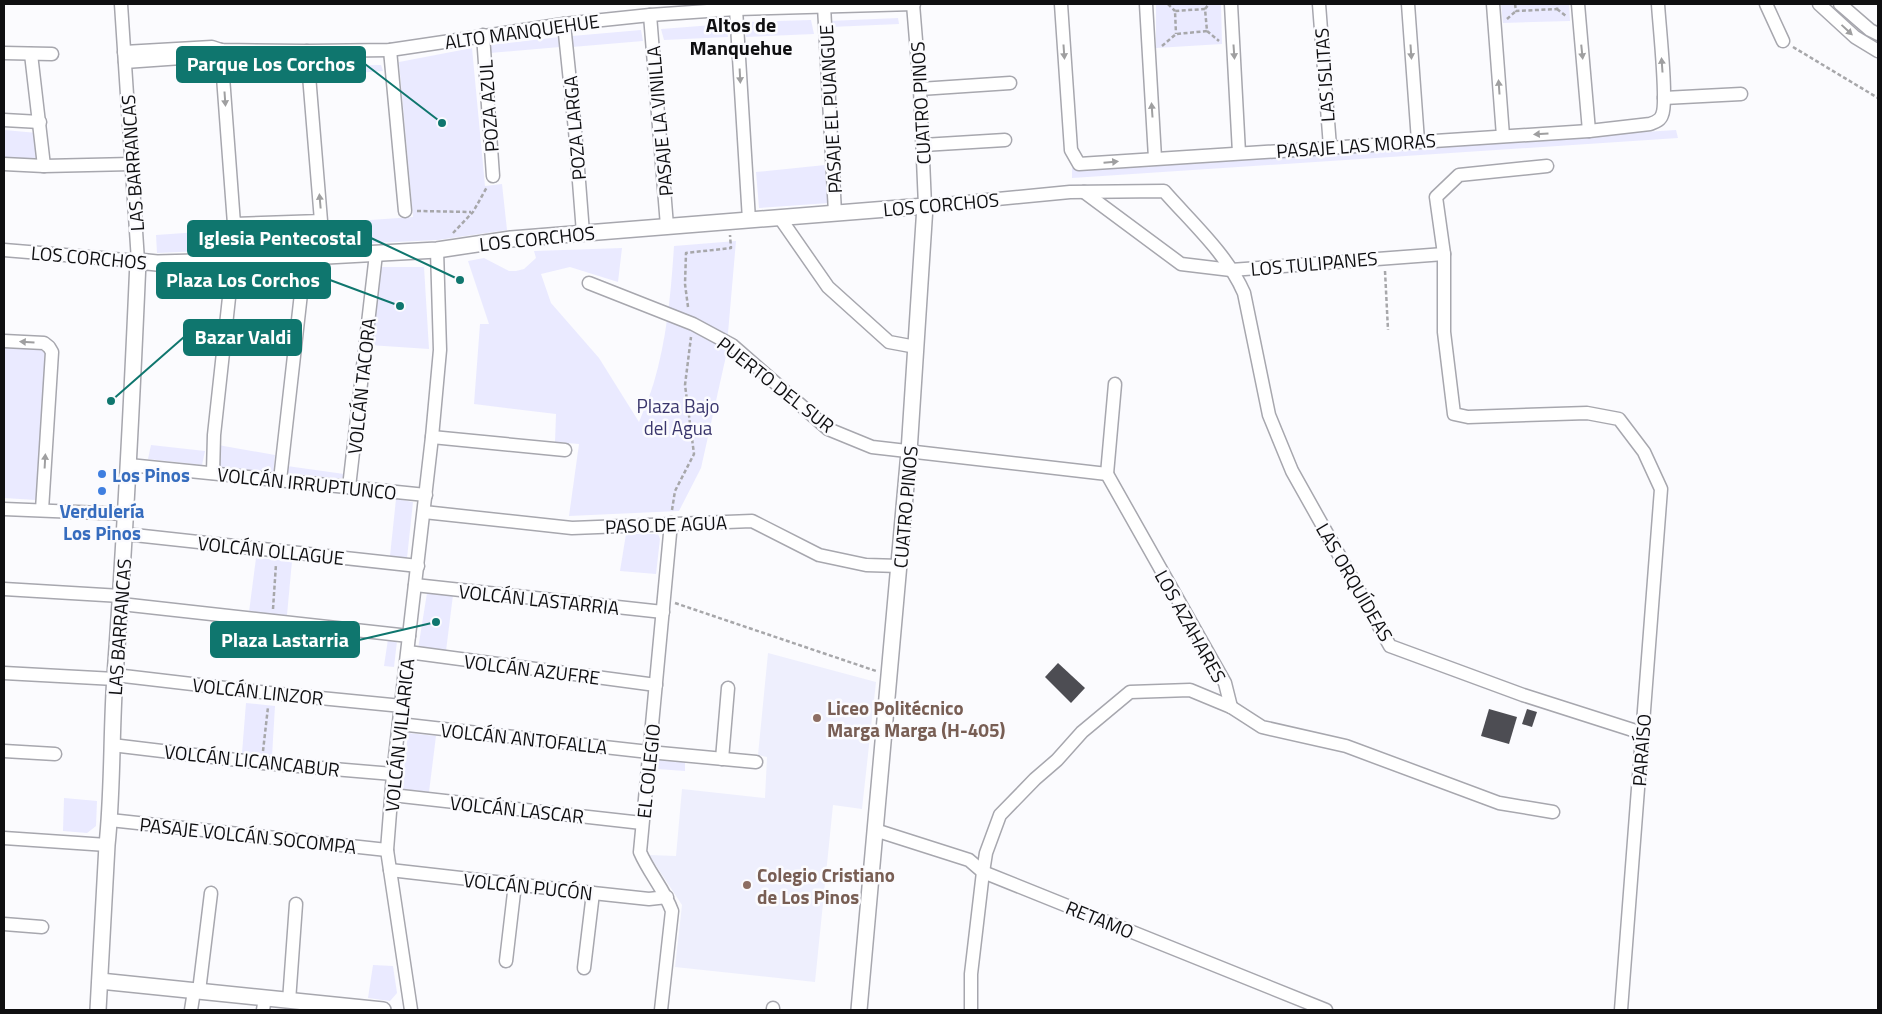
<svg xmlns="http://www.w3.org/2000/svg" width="1882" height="1014" viewBox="0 0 1882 1014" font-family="'Titillium Web',sans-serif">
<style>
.built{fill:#eeeffd}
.green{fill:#eaeaff}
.building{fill:#4d4d53}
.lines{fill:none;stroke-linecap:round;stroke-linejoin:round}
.minor-casing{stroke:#a7a7ae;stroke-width:15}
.tertiary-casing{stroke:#a7a7ae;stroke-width:18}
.path{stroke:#a7a7aa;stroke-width:2.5;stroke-dasharray:4 2.5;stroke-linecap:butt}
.minor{stroke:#fff;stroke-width:12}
.tertiary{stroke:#fff;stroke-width:15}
.oneway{fill:#9f9fa0}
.shop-dot{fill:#3f7fe0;stroke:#fbfbfe;stroke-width:2}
.education-dot{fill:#8d6e63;stroke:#fbfbfe;stroke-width:2}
.labels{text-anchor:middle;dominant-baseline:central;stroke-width:5;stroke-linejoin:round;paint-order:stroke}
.street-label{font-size:19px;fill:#0f0f11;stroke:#fbfbfe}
.park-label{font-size:19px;fill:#3a366c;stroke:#fbfbfe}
.shop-label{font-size:19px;font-weight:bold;fill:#366cbe;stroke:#fbfbfe;text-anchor:start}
.education-label{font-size:19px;font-weight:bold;fill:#785e54;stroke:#fbfbfe;text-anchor:start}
.neighbourhood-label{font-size:20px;font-weight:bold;fill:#0f0f11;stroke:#fbfbfe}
.leader{fill:none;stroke:#0f766e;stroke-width:2}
.callout-dot{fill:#0f766e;stroke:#fbfbfe;stroke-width:2}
.callout{fill:#0f766e;stroke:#0f766e;stroke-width:2}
.callout-label{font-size:20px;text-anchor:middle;font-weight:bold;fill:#fff}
</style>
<rect width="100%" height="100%" fill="#fbfbfe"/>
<path class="built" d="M768,653L876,682L862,809L833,805L815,982L675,967L682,905L649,855L676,856L682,789L765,798L767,757L758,755Z"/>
<g class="green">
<path d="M1156,4H1221L1222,44L1156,48Z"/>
<path d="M1501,4H1569L1570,21L1503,23Z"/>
<path d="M898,18L899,24L831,27L829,21Z"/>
<path d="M811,20L814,34L746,37L745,22Z"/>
<path d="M726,24L728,37L664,40L661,29Z"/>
<path d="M641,30L643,41L572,47V36Z"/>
<path d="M559,37L560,47L490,53V45Z"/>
<path d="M472,48L485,186L502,184L507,230L438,240L157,253L156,235L413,217L399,62Z"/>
<path d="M381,65L383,71L319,76L314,72L316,66Z"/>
<path d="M4,130L37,133L41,164L4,161Z"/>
<path d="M1676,130L1678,138L1072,178V168Z"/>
<path d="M825,165L829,203L759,208L756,172Z"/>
<path d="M736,241L726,356L701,468L679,511L569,516L579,444L555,442L556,414L474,404L480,324H489L468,261L484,258L509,271H516L524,269L536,258L534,251L622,248L618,282L570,267L541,274L551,303L599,358L639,422C644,409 650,396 654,382C667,338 671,292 674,246Z"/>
<path d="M379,267H424L429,349L369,345Z"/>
<path d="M4,346L46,348L36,500L4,498Z"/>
<path d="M151,445L205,451L202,465L148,459Z"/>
<path d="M218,445L275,455L273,475L216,467Z"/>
<path d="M287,466L344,474L342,479L286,473Z"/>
<path d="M396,499L413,502L407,558L390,556Z"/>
<path d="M626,534H658L660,539L656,574L620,571Z"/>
<path d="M256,558L292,561L287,615L249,612Z"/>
<path d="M427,593L453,595L446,651L418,649Z"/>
<path d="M388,639L397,641L394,667L384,666Z"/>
<path d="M246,703L275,706L272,756L242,753Z"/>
<path d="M408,733L436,736L429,792L402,789Z"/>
<path d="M658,759L685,761V771L657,769Z"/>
<path d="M64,798L97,801L96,826L87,833L63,831Z"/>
<path d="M373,965L393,966L397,993L390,1001L368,998Z"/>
</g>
<g class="building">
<path d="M1058,663L1085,688L1071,703L1045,677Z"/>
<path d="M1489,709L1517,717L1509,744L1481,736Z"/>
<path d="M1527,709L1537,712L1532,727L1522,724Z"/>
</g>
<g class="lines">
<defs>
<g id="minor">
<path d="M913,4L920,89L925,206L1070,192L1164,191C1192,223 1227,254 1244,293L1269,415L1292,471L1390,646L1523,695L1642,733"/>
<path d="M1061,4L1071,150L1079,164L1589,131L1650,124C1655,122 1660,121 1662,115C1668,103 1659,23 1658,4"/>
<path d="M1146,4L1155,158"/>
<path d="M1231,4L1239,153"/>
<path d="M1319,4L1330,147"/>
<path d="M1408,4L1418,141"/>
<path d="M1493,4L1503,136"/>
<path d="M1578,4L1589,131"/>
<path d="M1766,4L1783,41"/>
<path d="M1819,4L1855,37L1878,51"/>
<path d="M1840,4L1870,30L1878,34"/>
<path d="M824,6L835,213"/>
<path d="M736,9L749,220"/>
<path d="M650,15L667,226"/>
<path d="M564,24L575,130L583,233"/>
<path d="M483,35L493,176"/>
<path d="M221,50L234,224L321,221L307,51"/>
<path d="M390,50L405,211"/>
<path d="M124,52L212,47L221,50L307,51L390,50L564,24L650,15L736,9L914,4"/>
<path d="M4,53L52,54"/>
<path d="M31,54L44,166"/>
<path d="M125,62L210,56L221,50"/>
<path d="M920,89L1010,83"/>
<path d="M1664,98L1741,94"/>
<path d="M4,120L40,122"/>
<path d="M923,145L1005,140"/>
<path d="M4,164L44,166L132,164"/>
<path d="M1547,166L1459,175L1436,197L1444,254V332L1454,414L1468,417L1587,413L1619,419L1644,452L1661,489L1621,1010"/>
<path d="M1084,192L1181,264L1231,270L1444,254"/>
<path d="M780,218L828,287L889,342L916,347"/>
<path d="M4,250L138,261L121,4"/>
<path d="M589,283L693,324L732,345L828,429L872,447L1107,474"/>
<path d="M4,341L44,343L49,347L52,352L42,510"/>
<path d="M432,437L565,450"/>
<path d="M129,465L426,495"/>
<path d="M213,473L214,435L233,261"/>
<path d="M1107,474L1225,683L1231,707"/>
<path d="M1107,474L1115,384"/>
<path d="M280,480L305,258"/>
<path d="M349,487L376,254"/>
<path d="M4,509L126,514"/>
<path d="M424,512L572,528L752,521L819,555L866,565L900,566"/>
<path d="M125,534L418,566"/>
<path d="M415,585L663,612"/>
<path d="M4,589L121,596"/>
<path d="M121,604L409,636"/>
<path d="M408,652L656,685"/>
<path d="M4,673L115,679"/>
<path d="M115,675L269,693L402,706"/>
<path d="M399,724L649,752L756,762"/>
<path d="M112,745L262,763L393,774"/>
<path d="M4,751L55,754"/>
<path d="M722,759L728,688"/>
<path d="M392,795L642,823"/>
<path d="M110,820L387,850"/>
<path d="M875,830L969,860L983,872L1326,1010"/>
<path d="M4,838L107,845"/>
<path d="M390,870L593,893L649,899L667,897"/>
<path d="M4,924L42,927"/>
<path d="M506,961L515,884"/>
<path d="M584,968L593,893"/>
<path d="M199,991L211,893"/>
<path d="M289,1001L296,904"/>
<path d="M191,1010L194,991"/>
<path d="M263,1010L265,998"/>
<path d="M411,1010L387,850L393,774L432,437L440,350L437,250"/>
<path d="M661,1010L672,911C664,889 649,873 640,852L671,523"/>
<path d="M773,1010V1008"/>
<path d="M971,1010V974L983,872L986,853L1000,815L1035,779L1057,760L1082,732L1130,692L1190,690L1231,707L1262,727L1346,746L1499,803L1553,812"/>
</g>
<g id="tertiary">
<path d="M100,981L383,1010"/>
<path d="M98,1010L107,845C113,789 111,732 115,676C125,538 132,400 138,261L157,263L233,261L437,250L511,239L925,206L909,452L859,1010"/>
</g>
</defs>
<use href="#minor" class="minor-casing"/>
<use href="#tertiary" class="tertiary-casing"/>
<g class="path">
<path d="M1168,4L1175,11"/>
<path d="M1515,4L1516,11L1557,9V4"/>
<path d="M1205,9L1209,4"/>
<path d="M1557,9L1566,16"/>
<path d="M1507,19L1516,11"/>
<path d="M1207,31L1219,41"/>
<path d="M1162,46L1176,34L1207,31L1205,9L1175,11L1176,34"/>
<path d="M1793,47L1878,98"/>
<path d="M417,211L471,212"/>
<path d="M453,233L473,212L487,187"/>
<path d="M1385,271L1388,330"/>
<path d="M688,307L685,284L686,253L731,248L730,235"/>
<path d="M672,510L675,491L694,454L685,385L691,337"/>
<path d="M675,603L876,671"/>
<path d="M273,609L276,564"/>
<path d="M263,751L268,707"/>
</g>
<use href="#minor" class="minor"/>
<use href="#tertiary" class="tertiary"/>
</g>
<defs><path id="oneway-solid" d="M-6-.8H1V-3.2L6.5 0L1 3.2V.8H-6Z" transform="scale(1.25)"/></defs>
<g class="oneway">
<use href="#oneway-solid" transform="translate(1847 30) rotate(43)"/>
<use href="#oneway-solid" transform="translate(1064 52) rotate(86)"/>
<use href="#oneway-solid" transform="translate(1234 52) rotate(86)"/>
<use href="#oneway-solid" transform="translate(1411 52) rotate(86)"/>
<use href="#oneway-solid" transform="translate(1582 52) rotate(84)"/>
<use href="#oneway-solid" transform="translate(1662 65) rotate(-94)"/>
<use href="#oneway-solid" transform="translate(740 76) rotate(87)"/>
<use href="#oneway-solid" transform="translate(1499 87) rotate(-94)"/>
<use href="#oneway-solid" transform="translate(225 99) rotate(86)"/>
<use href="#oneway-solid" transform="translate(1152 110) rotate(-94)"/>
<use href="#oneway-solid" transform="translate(1541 134) rotate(176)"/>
<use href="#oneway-solid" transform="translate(1111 162) rotate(-5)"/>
<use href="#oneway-solid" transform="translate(320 201) rotate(-95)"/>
<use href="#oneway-solid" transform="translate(27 342) rotate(-177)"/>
<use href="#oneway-solid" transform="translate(45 461) rotate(-87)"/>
</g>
<g class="shop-dot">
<circle cx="102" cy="474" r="5"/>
<circle cx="102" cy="491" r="5"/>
</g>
<g class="education-dot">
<circle cx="817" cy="718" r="5"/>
<circle cx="747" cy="885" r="5"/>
</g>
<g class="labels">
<g class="street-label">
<text transform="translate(522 31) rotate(-8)">ALTO MANQUEHUE</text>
<text transform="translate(1324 75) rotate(-94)">LAS ISLITAS</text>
<text transform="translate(920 103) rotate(-93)">CUATRO PINOS</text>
<text transform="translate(488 106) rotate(-94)">POZA AZUL</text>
<text transform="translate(830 109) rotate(-93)">PASAJE EL PUANGUE</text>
<text transform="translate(659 121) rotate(-95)">PASAJE LA VINILLA</text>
<text transform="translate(574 128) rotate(-95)">POZA LARGA</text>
<text transform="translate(1356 145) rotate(-4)">PASAJE LAS MORAS</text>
<text transform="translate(132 163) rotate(-94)">LAS BARRANCAS</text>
<text transform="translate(941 204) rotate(-5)">LOS CORCHOS</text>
<text transform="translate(537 238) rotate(-6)">LOS CORCHOS</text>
<text transform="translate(89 257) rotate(5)">LOS CORCHOS</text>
<text transform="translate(1314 263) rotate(-5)">LOS TULIPANES</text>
<text transform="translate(776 384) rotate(38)">PUERTO DEL SUR</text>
<text transform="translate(361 386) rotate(-84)">VOLCÁN TACORA</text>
<text transform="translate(307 483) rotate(6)">VOLCÁN IRRUPTUNCO</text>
<text transform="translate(905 507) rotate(-85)">CUATRO PINOS</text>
<text transform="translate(666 524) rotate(-2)">PASO DE AGUA</text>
<text transform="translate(271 550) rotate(6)">VOLCÁN OLLAGUE</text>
<text transform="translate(1355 582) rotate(60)">LAS ORQUÍDEAS</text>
<text transform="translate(539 599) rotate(6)">VOLCÁN LASTARRIA</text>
<text transform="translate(1191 626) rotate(61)">LOS AZAHARES</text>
<text transform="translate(119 627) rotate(-86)">LAS BARRANCAS</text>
<text transform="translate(532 669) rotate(7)">VOLCÁN AZUFRE</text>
<text transform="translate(258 691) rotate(6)">VOLCÁN LINZOR</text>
<text transform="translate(399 735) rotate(-84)">VOLCÁN VILLARICA</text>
<text transform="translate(524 738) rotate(6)">VOLCÁN ANTOFALLA</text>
<text transform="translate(1641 750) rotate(-86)">PARAÍSO</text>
<text transform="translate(252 760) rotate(6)">VOLCÁN LICANCABUR</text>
<text transform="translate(648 771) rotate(-84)">EL COLEGIO</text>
<text transform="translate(517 809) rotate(6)">VOLCÁN LASCAR</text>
<text transform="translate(248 835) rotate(6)">PASAJE VOLCÁN SOCOMPA</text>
<text transform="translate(528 886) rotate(6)">VOLCÁN PUCÓN</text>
<text transform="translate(1100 919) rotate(22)">RETAMO</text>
</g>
<g class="park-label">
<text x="678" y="405">Plaza Bajo<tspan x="678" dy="22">del Agua</tspan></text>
</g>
<g class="shop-label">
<text x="112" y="474">Los Pinos</text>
<text x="102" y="510" text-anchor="middle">Verdulería<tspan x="102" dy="22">Los Pinos</tspan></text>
</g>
<g class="education-label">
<text x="827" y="707">Liceo Politécnico<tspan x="827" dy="22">Marga Marga (H-405)</tspan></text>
<text x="757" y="874">Colegio Cristiano<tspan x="757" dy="22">de Los Pinos</tspan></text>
</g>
<g class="neighbourhood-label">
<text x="741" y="24">Altos de<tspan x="741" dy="23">Manquehue</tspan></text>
</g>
</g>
<path class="leader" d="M442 123L365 64M460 280L371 238M400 306L330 280M111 401L184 337M436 622L359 640"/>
<g class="callout-dot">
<circle cx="442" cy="123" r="5"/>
<circle cx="460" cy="280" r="5"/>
<circle cx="400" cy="306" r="5"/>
<circle cx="111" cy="401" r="5"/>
<circle cx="436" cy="622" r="5"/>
</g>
<g class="callout">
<rect x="177" y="47" width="188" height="35" rx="5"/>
<rect x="188" y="221" width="183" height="35" rx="5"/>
<rect x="157" y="263" width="173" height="35" rx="5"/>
<rect x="184" y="320" width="117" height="35" rx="5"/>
<rect x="211" y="622" width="148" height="35" rx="5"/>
</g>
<g class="callout-label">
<text x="271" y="71">Parque Los Corchos</text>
<text x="280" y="245">Iglesia Pentecostal</text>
<text x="243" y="287">Plaza Los Corchos</text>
<text x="243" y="344">Bazar Valdi</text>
<text x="285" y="647">Plaza Lastarria</text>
</g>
<rect width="1882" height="1014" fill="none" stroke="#0f0f11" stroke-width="10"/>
</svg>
